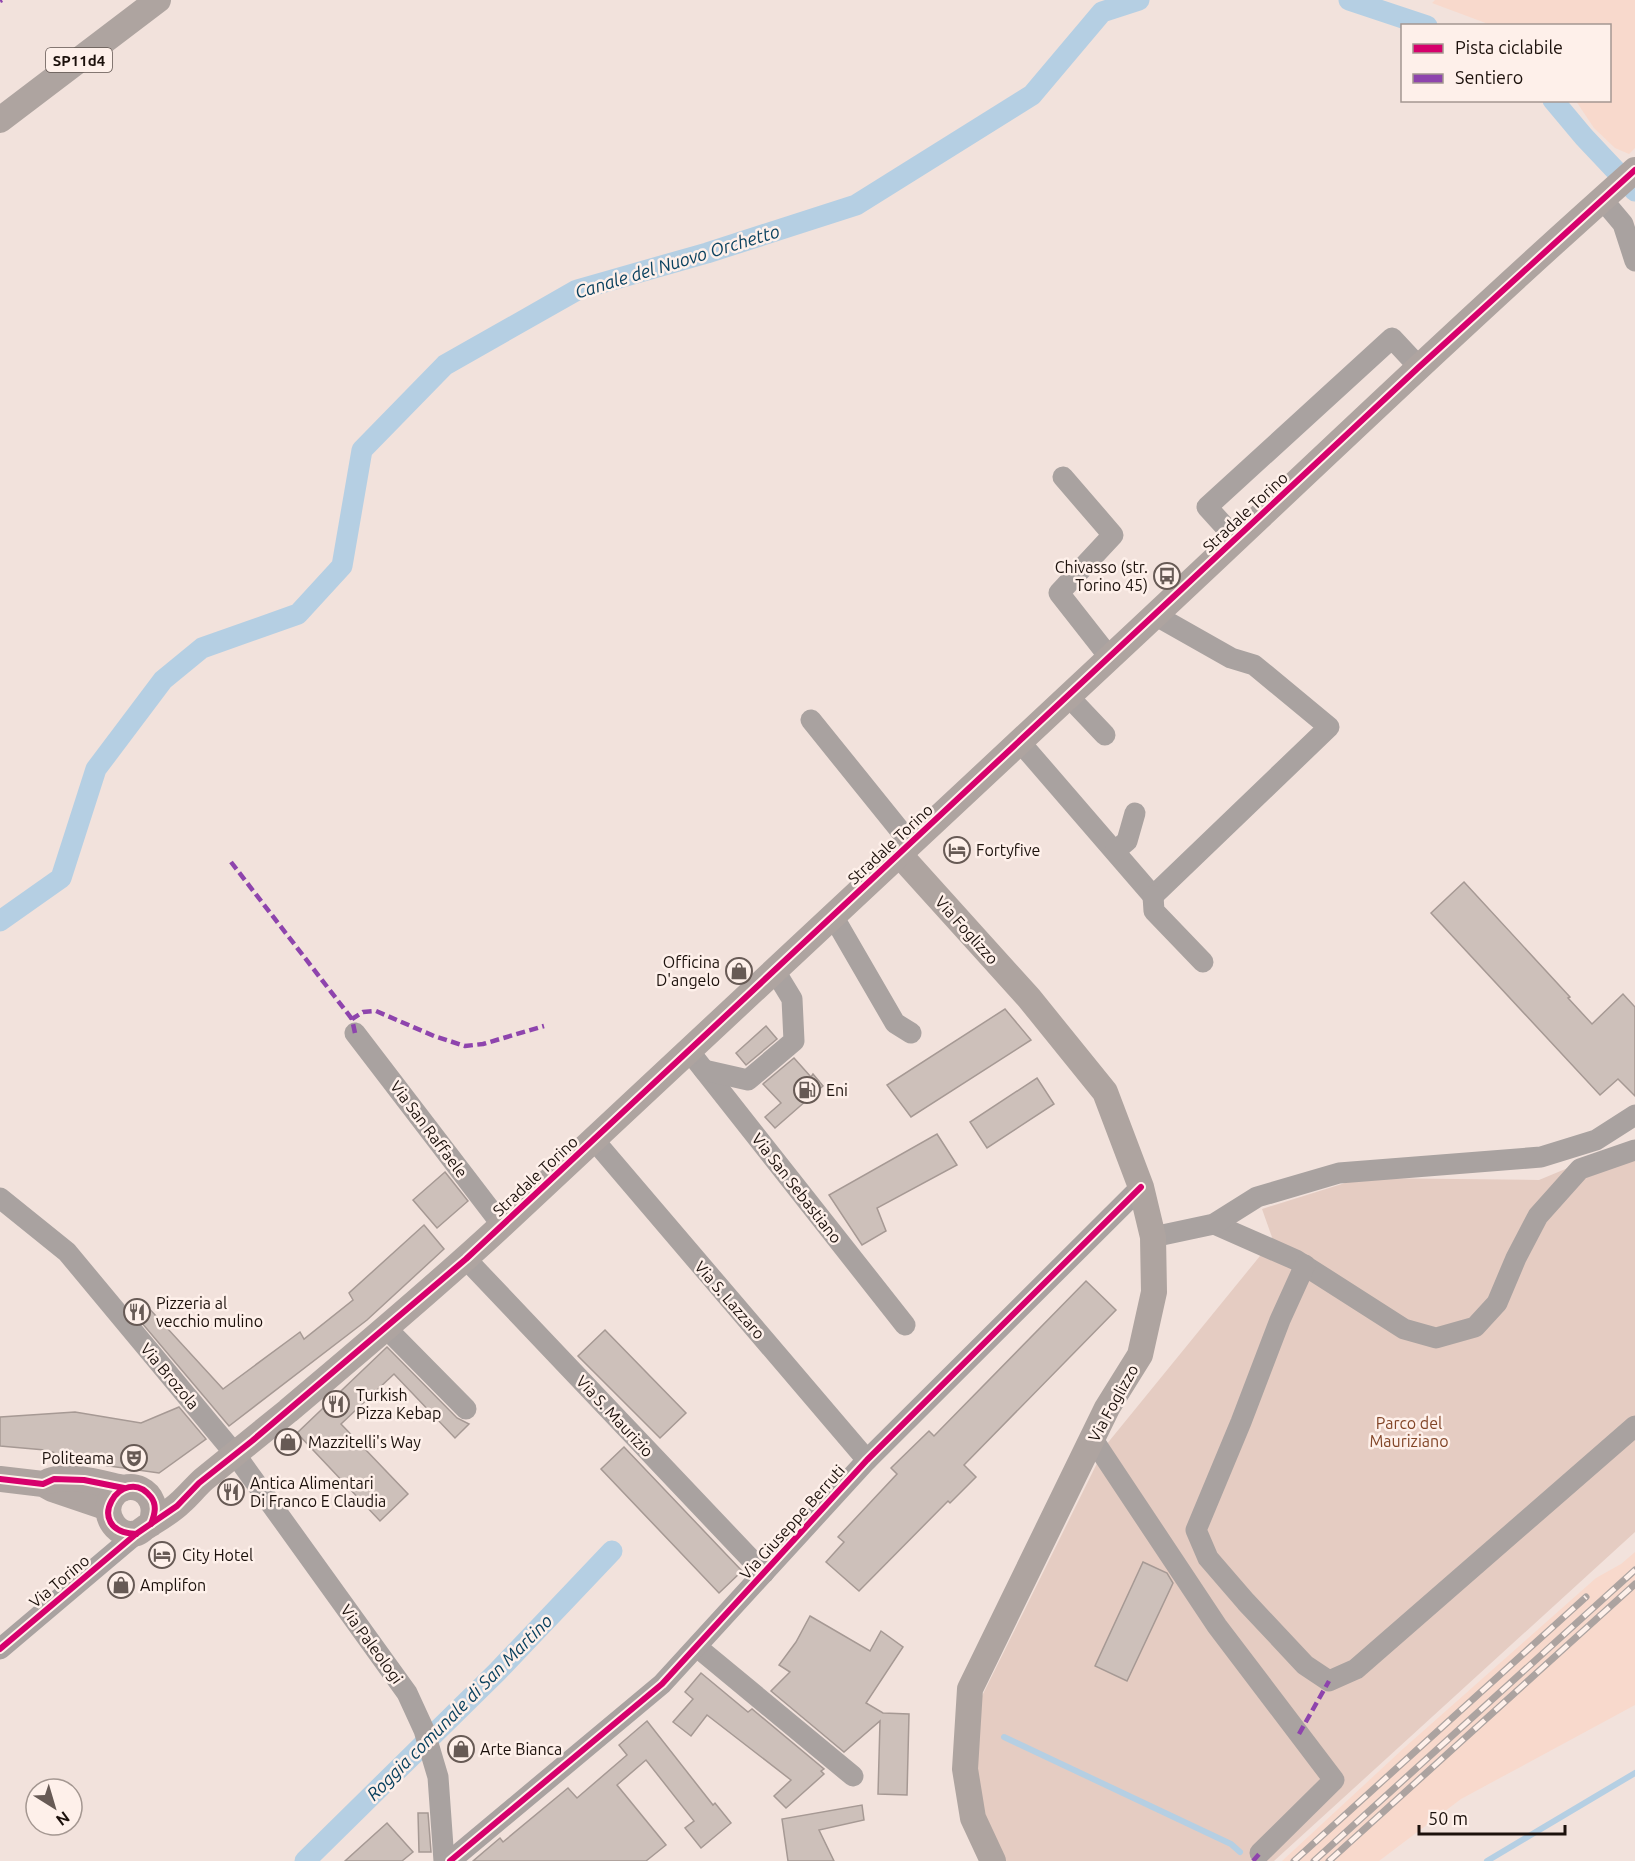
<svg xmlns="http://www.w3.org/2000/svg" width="1635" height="1861" viewBox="0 0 1635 1861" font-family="Ubuntu,sans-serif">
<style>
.built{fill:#f8d9cc}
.green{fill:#e5ccc2}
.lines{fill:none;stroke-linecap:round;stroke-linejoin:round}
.stream{stroke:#b5cfe3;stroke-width:6}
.canal{stroke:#b5cfe3;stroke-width:21}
.building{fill:#cdc0ba;stroke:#a69994;stroke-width:1.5}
.minor{stroke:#a9a2a0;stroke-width:21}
.major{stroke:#aea4a0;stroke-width:26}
.rail-casing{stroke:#aca3a0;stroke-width:7}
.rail{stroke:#fef0ea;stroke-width:4.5;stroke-dasharray:14;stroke-linecap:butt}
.quiet{stroke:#8e44ad;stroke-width:4.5;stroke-dasharray:9 4.5;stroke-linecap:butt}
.cycleway-casing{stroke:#fef0ea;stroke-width:10}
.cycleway{stroke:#d6006c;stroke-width:6}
.labels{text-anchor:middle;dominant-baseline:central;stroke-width:5;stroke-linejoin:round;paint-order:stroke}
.shield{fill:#fef0ea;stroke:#60544f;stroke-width:1.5}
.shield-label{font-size:15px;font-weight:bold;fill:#1c110c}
.street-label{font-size:16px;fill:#1c110c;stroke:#fef0ea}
.poi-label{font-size:16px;fill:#1c110c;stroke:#fef0ea;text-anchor:start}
.park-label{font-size:16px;fill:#824527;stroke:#fef0ea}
.water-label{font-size:18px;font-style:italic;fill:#0a415f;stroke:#fef0ea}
</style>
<rect width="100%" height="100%" fill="#f2e2dc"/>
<g class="built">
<path d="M1435,0H1635V148L1629,154L1615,148L1594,128L1576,101L1610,100V26L1491,25L1432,3Z"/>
<path d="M1635,1552V1705L1461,1799L1379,1861H1282L1404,1748L1596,1578L1621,1564Z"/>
</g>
<path class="green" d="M1635,1140V1532L1274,1861H1004L975,1798L982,1696L1106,1445L1273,1240L1262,1209L1361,1178L1539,1180Z"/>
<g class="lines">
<g class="stream">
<path d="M1004,1737L1231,1844L1240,1852"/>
<path d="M1487,1861L1635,1773"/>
</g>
<g class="canal">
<path d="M1349,0L1427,26"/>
<path d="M1553,100L1584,137L1635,191"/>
<path d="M0,921L61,878L96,769L163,680L202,648L298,614L342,566L362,450L445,365L577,290L707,253L856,205L1032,95L1102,12L1139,0"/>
<path d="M305,1861L497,1672L612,1551"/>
</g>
</g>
<g class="building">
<path d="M1464,882L1570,997L1568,998L1592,1024L1623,994L1635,1007V1096L1618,1079L1600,1095L1431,913Z"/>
<path d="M1005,1009L1031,1040L911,1117L887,1085Z"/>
<path d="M766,1026L777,1039L746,1065L736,1053Z"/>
<path d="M794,1058L811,1077L813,1074L823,1086L775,1128L765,1117L781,1103L763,1084Z"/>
<path d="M1037,1078L1054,1104L987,1148L970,1122Z"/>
<path d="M937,1134L957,1165L877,1208L886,1231L862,1245L829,1195Z"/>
<path d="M445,1172L468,1201L437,1228L413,1200Z"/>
<path d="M424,1225L444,1249L367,1320L229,1426L136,1316L146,1305L223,1389L300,1332L304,1339L353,1300L349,1293Z"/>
<path d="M1086,1281L1116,1310L964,1465L976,1477L950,1503L948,1501L859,1591L826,1562L844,1542L838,1537L897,1474L891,1468L929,1431L934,1436Z"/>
<path d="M605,1330L686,1413L660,1438L578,1356Z"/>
<path d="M387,1347L457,1418L469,1424L455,1438L394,1374L341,1424L408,1494L380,1521L297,1433Z"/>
<path d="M179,1407L206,1439L159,1473L95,1464L45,1450L0,1446V1417L75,1412L141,1423Z"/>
<path d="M624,1447L742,1571L719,1593L601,1469Z"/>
<path d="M1143,1562L1167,1573L1173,1583L1127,1681L1095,1666Z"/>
<path d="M810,1616L870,1651L881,1631L903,1647L866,1703L883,1713L909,1714L907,1795L878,1794L880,1721L844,1752L771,1691L790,1672L779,1665L796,1642Z"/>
<path d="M701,1673L748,1712L752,1709L824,1769L821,1771L824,1774L786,1808L774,1796L791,1780L707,1715L691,1736L673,1722L693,1699L685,1692Z"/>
<path d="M647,1721L713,1805L715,1803L731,1823L701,1848L685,1828L694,1821L646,1760L617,1785L666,1845L646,1861H473L500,1838L503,1842L568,1788L577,1798L627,1755L619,1745Z"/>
<path d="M862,1805L864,1820L819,1830L834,1861H788L782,1819Z"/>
<path d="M418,1813H428L431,1852H419Z"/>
<path d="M387,1823L413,1852L402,1861H345Z"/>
</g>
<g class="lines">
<g class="minor">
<path d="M1602,199L1623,224L1635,261"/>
<path d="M1063,477L1113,535L1059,593L1110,658"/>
<path d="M1236,539L1207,507L1392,338L1419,367"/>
<path d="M1068,696L1105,735"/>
<path d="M811,720L911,844"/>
<path d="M1020,742L1153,896L1329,727L1254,665L1231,658L1155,615"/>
<path d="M1115,851L1127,841L1135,813"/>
<path d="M1153,896L1154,911L1203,962"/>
<path d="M833,916L895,1023L911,1033"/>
<path d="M355,1033L502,1225"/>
<path d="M689,1051L905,1325"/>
<path d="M704,1070L748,1080L794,1041L792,999L775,971"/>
<path d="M594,1140L867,1460"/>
<path d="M0,1198L67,1252L235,1454L407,1693L424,1730L438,1777L444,1861"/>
<path d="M1214,1224L1296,1260L1404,1329L1436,1338L1475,1327L1497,1303L1516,1258L1538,1216L1580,1169L1635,1150"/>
<path d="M1153,1237L1214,1224L1257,1197L1339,1173L1541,1157L1596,1140L1635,1115"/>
<path d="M466,1259L764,1573"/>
<path d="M1305,1265L1280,1320L1241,1422L1196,1530L1208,1558L1246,1602L1305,1665L1329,1681L1356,1669L1635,1426"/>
<path d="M386,1328L466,1409"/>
<path d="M1092,1438L1217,1626L1334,1780L1260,1853"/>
<path d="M697,1647L853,1776"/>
<path d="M0,1649L136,1534"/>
<path d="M450,1861L662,1684L867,1460L1141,1187"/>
</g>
<g class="major">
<path d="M0,120L158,0"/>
<path d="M899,854L1029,998L1105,1092L1141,1187L1153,1237L1154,1292L1140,1355L1107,1408L970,1689L965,1769L973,1818L993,1861"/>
<path d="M0,1479L43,1484L52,1489L108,1508"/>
<path d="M49,1481C68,1473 104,1484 124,1488"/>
<path d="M151,1524C164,1489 124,1475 111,1499C102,1516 118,1539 137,1533C140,1532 143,1529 146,1527C158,1519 171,1512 181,1502C189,1495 196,1486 204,1479C232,1456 260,1434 288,1411C360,1350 432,1290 501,1226C738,1004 977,783 1214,560C1353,429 1492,297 1635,170"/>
</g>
<defs>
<g id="rail">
<path d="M1294,1861L1586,1597"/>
<path d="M1314,1861L1635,1570"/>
<path d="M1329,1861L1635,1584"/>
</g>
</defs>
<use href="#rail" class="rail-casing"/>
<use href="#rail" class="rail"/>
<g class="quiet">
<path d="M0,1L2,0"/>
<path d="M231,862L352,1019"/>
<path d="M355,1033L352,1019L363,1012L376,1011L434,1036L465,1046L483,1044L544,1026"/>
<path d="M1299,1734L1329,1681"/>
<path d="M1253,1861L1260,1853"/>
</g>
<defs>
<g id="cycleway">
<path d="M0,1479L43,1484L54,1479L84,1480L124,1488"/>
<path d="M136,1534C79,1531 123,1461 151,1497C157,1505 155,1514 151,1524"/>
<path d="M0,1649L136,1534L177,1506L199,1483L252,1441L466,1259L1419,367L1635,170"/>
<path d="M450,1861L662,1684L867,1460L1141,1187"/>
</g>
</defs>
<use href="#cycleway" class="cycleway-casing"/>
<use href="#cycleway" class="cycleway"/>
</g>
<defs>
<symbol id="bus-ring" viewBox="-11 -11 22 22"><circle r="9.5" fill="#fef0ea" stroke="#675a55" stroke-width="1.5"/><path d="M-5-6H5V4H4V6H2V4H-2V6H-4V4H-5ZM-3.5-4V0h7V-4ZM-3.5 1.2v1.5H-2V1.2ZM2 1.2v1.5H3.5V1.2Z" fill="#675a55"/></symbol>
<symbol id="hotel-ring" viewBox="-11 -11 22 22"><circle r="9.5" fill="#fef0ea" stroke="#675a55" stroke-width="1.5"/><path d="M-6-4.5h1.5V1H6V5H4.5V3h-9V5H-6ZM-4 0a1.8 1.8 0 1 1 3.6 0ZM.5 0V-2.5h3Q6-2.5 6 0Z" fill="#675a55"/></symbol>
<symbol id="shop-ring" viewBox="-11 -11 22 22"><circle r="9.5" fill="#fef0ea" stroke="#675a55" stroke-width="1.5"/><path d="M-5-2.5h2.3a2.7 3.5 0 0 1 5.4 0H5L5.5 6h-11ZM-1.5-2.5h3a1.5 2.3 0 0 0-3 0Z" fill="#675a55"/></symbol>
<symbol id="fuel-ring" viewBox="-11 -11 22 22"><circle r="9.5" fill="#fef0ea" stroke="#675a55" stroke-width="1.5"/><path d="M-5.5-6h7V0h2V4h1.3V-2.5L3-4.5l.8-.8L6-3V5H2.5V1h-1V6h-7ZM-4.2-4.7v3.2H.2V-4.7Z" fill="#675a55"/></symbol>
<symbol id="restaurant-ring" viewBox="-11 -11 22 22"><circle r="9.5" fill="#fef0ea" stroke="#675a55" stroke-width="1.5"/><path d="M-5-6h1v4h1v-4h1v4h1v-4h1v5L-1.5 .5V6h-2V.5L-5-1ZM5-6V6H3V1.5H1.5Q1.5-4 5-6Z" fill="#675a55"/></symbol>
<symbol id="theatre-ring" viewBox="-11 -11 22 22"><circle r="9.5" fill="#fef0ea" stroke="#675a55" stroke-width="1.5"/><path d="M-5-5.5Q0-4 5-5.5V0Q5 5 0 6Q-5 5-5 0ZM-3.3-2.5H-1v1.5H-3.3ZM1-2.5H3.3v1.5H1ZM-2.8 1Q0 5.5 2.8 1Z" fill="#675a55"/></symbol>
</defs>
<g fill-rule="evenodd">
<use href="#bus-ring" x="1152" y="561" width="30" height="30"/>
<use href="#hotel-ring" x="942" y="835" width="30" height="30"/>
<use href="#shop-ring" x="724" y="956" width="30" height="30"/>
<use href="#fuel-ring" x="792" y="1075" width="30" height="30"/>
<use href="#restaurant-ring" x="122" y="1297" width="30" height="30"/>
<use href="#restaurant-ring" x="321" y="1389" width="30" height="30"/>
<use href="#shop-ring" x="273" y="1427" width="30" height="30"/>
<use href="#theatre-ring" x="119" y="1443" width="30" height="30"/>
<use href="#restaurant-ring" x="216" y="1477" width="30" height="30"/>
<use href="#hotel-ring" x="147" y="1540" width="30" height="30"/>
<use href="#shop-ring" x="106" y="1570" width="30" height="30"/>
<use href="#shop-ring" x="446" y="1734" width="30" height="30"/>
</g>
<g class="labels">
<rect class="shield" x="46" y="48" width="66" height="24" rx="4.5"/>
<g class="shield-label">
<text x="79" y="60">SP11d4</text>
</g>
<g class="street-label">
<text transform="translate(1245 512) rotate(-43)">Stradale Torino</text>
<text transform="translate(890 844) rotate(-43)">Stradale Torino</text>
<text transform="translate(967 930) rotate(48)">Via Foglizzo</text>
<text transform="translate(429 1129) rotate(53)">Via San Raffaele</text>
<text transform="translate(535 1176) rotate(-43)">Stradale Torino</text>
<text transform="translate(797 1188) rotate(52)">Via San Sebastiano</text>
<text transform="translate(730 1300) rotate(49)">Via S. Lazzaro</text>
<text transform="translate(170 1376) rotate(50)">Via Brozola</text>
<text transform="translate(1113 1403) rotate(-61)">Via Foglizzo</text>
<text transform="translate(615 1416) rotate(47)">Via S. Maurizio</text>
<text transform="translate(792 1522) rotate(-48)">Via Giuseppe Berruti</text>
<text transform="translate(59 1581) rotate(-40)">Via Torino</text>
<text transform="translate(372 1644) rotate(54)">Via Paleologi</text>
</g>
<g class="poi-label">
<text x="1148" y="567" text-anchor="end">Chivasso (str.<tspan x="1148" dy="18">Torino 45)</tspan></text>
<text x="976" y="850">Fortyfive</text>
<text x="720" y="962" text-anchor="end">Officina<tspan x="720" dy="18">D'angelo</tspan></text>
<text x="826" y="1090">Eni</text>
<text x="156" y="1303">Pizzeria al<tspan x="156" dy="18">vecchio mulino</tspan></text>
<text x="356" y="1395">Turkish<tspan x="356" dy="18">Pizza Kebap</tspan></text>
<text x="308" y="1442">Mazzitelli's Way</text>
<text x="114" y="1458" text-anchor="end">Politeama</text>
<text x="250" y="1483">Antica Alimentari<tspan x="250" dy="18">Di Franco E Claudia</tspan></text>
<text x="182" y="1555">City Hotel</text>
<text x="140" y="1585">Amplifon</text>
<text x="480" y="1749">Arte Bianca</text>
</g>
<g class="park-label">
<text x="1409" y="1423">Parco del<tspan x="1409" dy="18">Mauriziano</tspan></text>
</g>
<g class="water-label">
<text transform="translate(677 261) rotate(-17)">Canale del Nuovo Orchetto</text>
<text transform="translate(459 1707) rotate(-45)">Roggia comunale di San Martino</text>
</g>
</g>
<rect x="1401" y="24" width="210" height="78" fill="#fef0ea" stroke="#a49791" stroke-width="1.5"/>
<rect x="1413" y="44" width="30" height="9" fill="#d6006c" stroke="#a49791" stroke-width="1.5"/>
<text x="1455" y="54" font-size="18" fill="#1c110c">Pista ciclabile</text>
<rect x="1413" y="74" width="30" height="9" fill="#8e44ad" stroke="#a49791" stroke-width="1.5"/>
<text x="1455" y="84" font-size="18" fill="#1c110c">Sentiero</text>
<g transform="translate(54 1807) rotate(143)"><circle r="28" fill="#fef0ea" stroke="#a49791" stroke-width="1.5"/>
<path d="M0-4.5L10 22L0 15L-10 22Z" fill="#675a55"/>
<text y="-9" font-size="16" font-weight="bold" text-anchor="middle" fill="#1c110c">N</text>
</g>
<path d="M1419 1825v9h146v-9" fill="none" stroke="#1c110c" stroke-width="3"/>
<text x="1428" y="1825" font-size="18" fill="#1c110c" stroke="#fef0ea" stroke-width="4.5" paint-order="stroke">50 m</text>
</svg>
